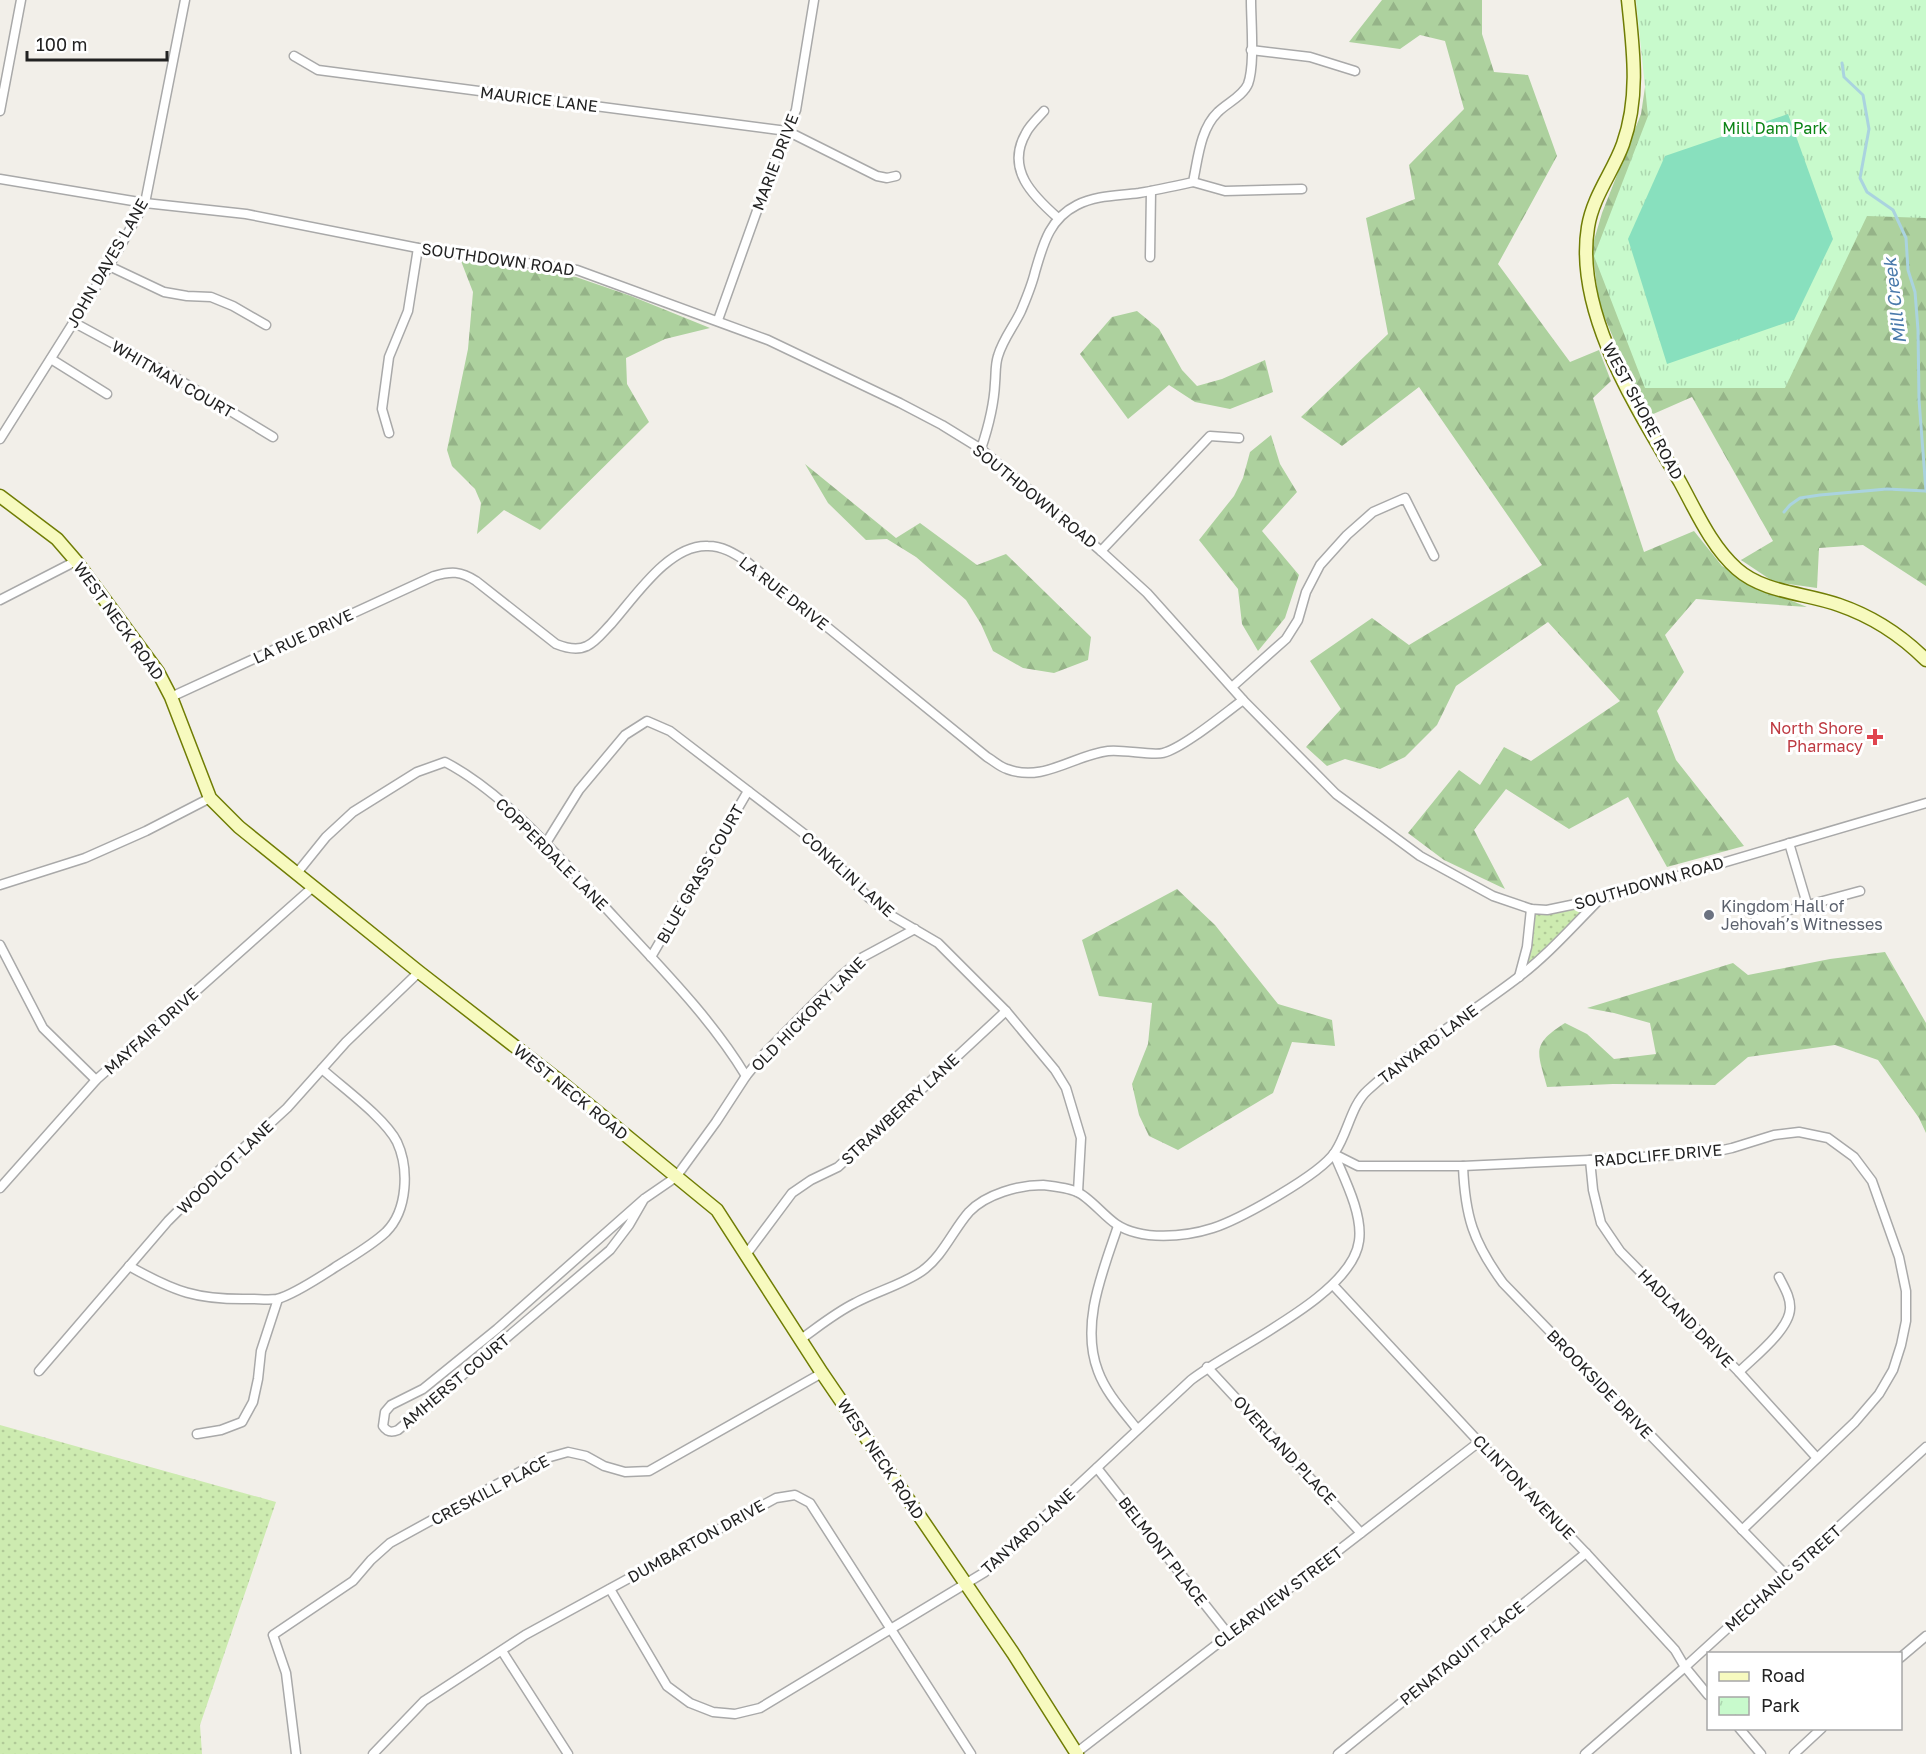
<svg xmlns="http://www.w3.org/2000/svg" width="1926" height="1754" viewBox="0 0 1926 1754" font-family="'Golos Text',sans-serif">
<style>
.grass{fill:url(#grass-dots)}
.forest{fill:url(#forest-firs)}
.park{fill:url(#park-tufts)}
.pitch{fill:#88e0be}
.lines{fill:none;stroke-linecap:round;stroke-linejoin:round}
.stream{stroke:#aad3df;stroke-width:3}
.street-casing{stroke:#a9a9a9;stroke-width:11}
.secondary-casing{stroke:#707d05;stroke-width:15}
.street{stroke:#fff;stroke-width:8}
.secondary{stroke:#f7fabf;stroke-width:12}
.health-dot{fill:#e0444e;stroke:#fff;stroke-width:2}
.worship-dot{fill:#6b7280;stroke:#fff;stroke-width:2}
.labels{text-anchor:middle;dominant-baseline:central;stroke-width:6;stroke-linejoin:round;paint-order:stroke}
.street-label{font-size:16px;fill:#222;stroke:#fff}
.park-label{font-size:16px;fill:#0c8416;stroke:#fff}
.health-label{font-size:16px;fill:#be3a42;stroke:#fff;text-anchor:end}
.worship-label{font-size:16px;fill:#5b616d;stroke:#fff;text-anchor:start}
.water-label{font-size:18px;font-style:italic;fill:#4a7aab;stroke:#fff}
</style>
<defs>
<pattern id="grass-dots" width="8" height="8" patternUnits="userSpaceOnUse" patternTransform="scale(1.5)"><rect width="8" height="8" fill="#cdebb0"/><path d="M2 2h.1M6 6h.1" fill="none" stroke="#b0c997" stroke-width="1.8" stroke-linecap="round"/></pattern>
<pattern id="forest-firs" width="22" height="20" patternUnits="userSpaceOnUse" patternTransform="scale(1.5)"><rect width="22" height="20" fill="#add19e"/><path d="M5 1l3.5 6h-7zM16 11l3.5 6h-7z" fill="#95b388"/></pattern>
<pattern id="park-tufts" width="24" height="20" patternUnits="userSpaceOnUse" patternTransform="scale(1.5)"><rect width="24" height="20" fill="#c8facc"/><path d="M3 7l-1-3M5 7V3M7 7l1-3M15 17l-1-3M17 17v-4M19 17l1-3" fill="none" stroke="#acd6af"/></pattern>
</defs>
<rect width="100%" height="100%" fill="#f2efe9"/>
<g class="grass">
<path d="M1592,905L1525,968L1530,955L1535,913L1570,910Z"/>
<path d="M0,1425L276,1502L200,1725L202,1754H0Z"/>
</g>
<g class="forest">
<path d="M1382,0H1482V34L1494,72L1528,75L1557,156L1498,264L1570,362L1599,350L1611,381L1593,398L1644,552L1694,531L1722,566L1769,592L1807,607L1696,599L1665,635L1684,672L1657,711L1676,760L1744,846L1667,867L1628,797L1569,829L1506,789L1474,830L1505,889L1444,860L1408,833L1459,770L1480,785L1504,747L1531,761L1620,701L1548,622L1456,686L1437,725L1405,757L1380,769L1345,759L1327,766L1306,747L1341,709L1310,661L1372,618L1409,645L1542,565L1419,387L1342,446L1301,417L1388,334L1366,218L1415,199L1409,165L1464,109L1445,41L1420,35L1400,49L1349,42Z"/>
<path d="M1648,67L1860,217L1926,186V586L1863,545L1819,548L1817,588L1774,582L1741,560L1773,541L1692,397L1651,415L1623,361L1599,304L1592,247L1602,213L1641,114Z"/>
<path d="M461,261L576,277L631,296L710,328L665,339L626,358L627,384L649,422L540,530L504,510L477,534L481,503L475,489L452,466L447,450L468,349L473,292Z"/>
<path d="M1137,311L1159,329L1182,370L1197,386L1222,379L1265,360L1273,392L1230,409L1195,402L1169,385L1128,419L1080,354L1112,317Z"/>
<path d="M1271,435L1280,464L1297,492L1262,531L1299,575L1285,618L1258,651L1242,624L1238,589L1199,540L1234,496L1243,478L1250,452Z"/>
<path d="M805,464L896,538L920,523L977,565L1006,554L1091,637L1088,660L1054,673L1023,668L993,651L981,624L966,600L916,557L887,539L866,540L828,503Z"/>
<path d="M1177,889L1215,925L1278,1004L1332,1020L1335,1046L1292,1042L1273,1093L1178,1150L1149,1136L1139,1115L1132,1084L1148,1044L1152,1003L1099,996L1082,940Z"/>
<path d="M1885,952L1926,1023V1133L1919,1118L1878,1060L1835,1045L1748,1057L1715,1085L1613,1084L1547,1087C1538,1052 1530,1045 1565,1023L1587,1034L1614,1059L1656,1054L1650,1023L1614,1013L1587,1008L1733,963L1748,975L1830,959Z"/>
</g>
<path class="park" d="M1636,0H1926V218L1867,216L1785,388H1645L1594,256L1648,116Z"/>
<path class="pitch" d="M1788,114L1833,239L1794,320L1667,364L1628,239L1665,156Z"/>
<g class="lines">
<g class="stream">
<path d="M1842,63L1844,77L1863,95L1869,129L1860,178L1867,192L1893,210L1906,238L1908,270L1915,292L1918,330L1919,400L1926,491"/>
<path d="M1784,512L1790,505L1800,498L1820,495L1887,489L1926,491"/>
</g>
<defs>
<g id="street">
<path d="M1251,50L1310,57L1355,71"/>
<path d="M294,56L318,70L787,131L877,176L887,178L896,176"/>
<path d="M0,111L21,0"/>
<path d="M1044,111C1038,118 1030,125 1026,133C1005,169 1033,196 1058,218"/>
<path d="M0,179L145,203L246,214L418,248L577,270L768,340L900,403L942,425L981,449L1101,551L1147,593L1243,700L1336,794L1420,856L1493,896L1531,909L1547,910L1600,899L1926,803"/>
<path d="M1193,182L1225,191L1302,189"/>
<path d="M1150,257L1151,191"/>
<path d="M109,266L164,292L187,296L211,297L233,306L266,325"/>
<path d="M718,320L779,149L796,110L814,0"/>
<path d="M73,322L171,375L273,437"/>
<path d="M51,359L107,394"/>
<path d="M389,433L382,409L389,357L408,311L418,248"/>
<path d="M0,439L109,266L145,203L185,0"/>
<path d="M981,449C988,428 994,406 995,383C996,373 995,365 998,356C1003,339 1014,326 1021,311C1026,299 1032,285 1035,272C1043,245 1049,219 1077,205C1097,195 1118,196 1139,193C1157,190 1175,186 1193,182C1198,159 1200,129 1218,112C1227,103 1243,96 1248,84C1255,65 1251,22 1251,0"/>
<path d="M1101,551L1210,436L1239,438"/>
<path d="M0,600L76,561"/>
<path d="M1232,687L1286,639L1298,620L1306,592L1320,565L1347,535L1373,512L1405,498L1434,556"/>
<path d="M171,697L434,576C451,571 461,571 476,581L556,644C566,648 577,651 587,646C596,642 604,631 611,624C635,597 669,544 708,546C723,546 735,554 746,561L987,757C994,761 1000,767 1007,769C1043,783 1074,755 1108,751C1123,749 1152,756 1163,753C1183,748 1224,714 1243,700"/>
<path d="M546,843L579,790L625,735L647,721L670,731L820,846L869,898L892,916L938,943L1006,1011L1055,1070L1066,1088L1081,1138L1078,1192"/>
<path d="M1789,843L1813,924"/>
<path d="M297,873L326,837L353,812L417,772L445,762C508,795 567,866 615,918C661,968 711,1018 746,1076"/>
<path d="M0,885L85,858L146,831L210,798"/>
<path d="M1756,919L1860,891"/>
<path d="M0,945L43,1028L96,1080"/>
<path d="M651,957L748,791"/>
<path d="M1519,977L1527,947L1531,909"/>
<path d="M1334,1154L1358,1166H1463L1590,1160L1709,1153L1732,1148L1774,1135L1799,1132L1828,1138L1854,1157L1872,1181L1899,1257L1906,1291V1321L1901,1345L1893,1370L1879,1394L1855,1422L1742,1530"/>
<path d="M1590,1160L1593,1190L1601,1223L1620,1251L1739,1372L1817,1458"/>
<path d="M1463,1166C1465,1216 1473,1242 1503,1283L1786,1575"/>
<path d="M0,1188L96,1080L313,887"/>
<path d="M644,1199L629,1225L610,1250L398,1430C391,1433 387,1432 383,1426L385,1412L391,1405L423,1389L497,1329L644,1199L676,1177L716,1122L746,1076L764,1054L840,977L863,957L915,929"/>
<path d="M1118,1226C1103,1271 1080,1324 1098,1371C1106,1393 1123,1411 1137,1429"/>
<path d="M745,1256L792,1193L811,1180L838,1167L1006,1011"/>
<path d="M129,1266C175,1292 197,1300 250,1299C259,1299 269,1300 277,1299C293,1295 320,1277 334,1268C351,1257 371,1246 386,1232C408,1210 409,1168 397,1142C385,1118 343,1088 322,1069"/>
<path d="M1333,1285L1479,1442L1586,1553L1675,1650L1685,1667L1708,1695"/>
<path d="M801,1339C818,1327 835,1313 855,1303C877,1291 902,1285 922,1271C943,1256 953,1230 969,1212C986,1194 1019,1185 1043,1185C1052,1186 1069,1188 1077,1192C1088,1196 1104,1216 1116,1224C1141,1241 1185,1237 1213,1228C1240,1219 1320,1175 1335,1152C1348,1133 1351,1105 1368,1090C1414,1048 1467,1016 1516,979C1547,956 1573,926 1600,899"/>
<path d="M1207,1367L1361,1533"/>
<path d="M39,1371L168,1221L213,1176L287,1108L346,1042L419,972"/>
<path d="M1739,1372C1753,1358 1789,1330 1790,1309C1791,1298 1784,1287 1779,1277"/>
<path d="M197,1434L221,1430L242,1422L253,1402L258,1379L261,1351L278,1299"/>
<path d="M1097,1468L1229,1635"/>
<path d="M610,1589L667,1686L690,1703L713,1712L735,1714L760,1708L985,1572L1191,1380C1233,1347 1352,1296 1359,1241C1363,1214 1344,1178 1334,1154"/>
<path d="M502,1651L568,1754"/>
<path d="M1900,1658L1926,1636"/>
<path d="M1739,1728L1761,1754"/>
<path d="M1076,1753L1479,1442"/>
<path d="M296,1754L286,1673L273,1635L353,1581L371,1560L390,1543L543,1459L568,1452L586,1456L604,1466L625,1472L649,1471L822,1373"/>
<path d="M373,1754L424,1701L525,1635L776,1498L795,1495L810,1503L971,1754"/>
<path d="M1338,1754L1586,1553"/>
<path d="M1585,1754L1685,1667L1926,1447"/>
<path d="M1794,1754L1822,1728"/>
</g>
<g id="secondary">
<path d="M1628,0C1633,48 1640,96 1623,144C1613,172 1593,196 1588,227C1574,313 1638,410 1680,482C1696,511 1711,546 1737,569C1764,593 1806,593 1839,605C1871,616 1901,635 1926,660"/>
<path d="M0,496L57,539L76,561L158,672L171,697L210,798L239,827L419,972L562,1083L717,1210L822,1373L1013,1653L1077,1754"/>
</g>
</defs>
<use href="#street" class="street-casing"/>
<use href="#secondary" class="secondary-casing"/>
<use href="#street" class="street"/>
<use href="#secondary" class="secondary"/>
</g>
<path class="health-dot" d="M1872 728h6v6h6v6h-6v6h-6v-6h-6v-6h6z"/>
<circle class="worship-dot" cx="1709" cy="915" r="6"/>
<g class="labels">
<g class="street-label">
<text transform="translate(539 99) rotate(7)">MAURICE LANE</text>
<text transform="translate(775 162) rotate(-69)">MARIE DRIVE</text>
<text transform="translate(498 259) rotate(8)">SOUTHDOWN ROAD</text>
<text transform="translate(107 263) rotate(-60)">JOHN DAVES LANE</text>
<text transform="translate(173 379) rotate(30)">WHITMAN COURT</text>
<text transform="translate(1643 411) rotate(62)">WEST SHORE ROAD</text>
<text transform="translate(1035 496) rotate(39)">SOUTHDOWN ROAD</text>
<text transform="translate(784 593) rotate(38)">LA RUE DRIVE</text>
<text transform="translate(119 621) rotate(54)">WEST NECK ROAD</text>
<text transform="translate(303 636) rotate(-25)">LA RUE DRIVE</text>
<text transform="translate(552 854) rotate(45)">COPPERDALE LANE</text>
<text transform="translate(700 874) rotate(-60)">BLUE GRASS COURT</text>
<text transform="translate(848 874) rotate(42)">CONKLIN LANE</text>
<text transform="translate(1649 883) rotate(-16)">SOUTHDOWN ROAD</text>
<text transform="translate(808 1014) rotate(-45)">OLD HICKORY LANE</text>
<text transform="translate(151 1031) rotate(-42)">MAYFAIR DRIVE</text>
<text transform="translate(1428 1044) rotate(-37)">TANYARD LANE</text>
<text transform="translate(571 1092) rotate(39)">WEST NECK ROAD</text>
<text transform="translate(900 1109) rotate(-43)">STRAWBERRY LANE</text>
<text transform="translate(1658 1155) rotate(-5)">RADCLIFF DRIVE</text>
<text transform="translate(225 1167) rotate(-44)">WOODLOT LANE</text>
<text transform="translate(1686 1318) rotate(46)">HADLAND DRIVE</text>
<text transform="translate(455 1381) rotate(-40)">AMHERST COURT</text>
<text transform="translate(1600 1384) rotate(46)">BROOKSIDE DRIVE</text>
<text transform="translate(1285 1450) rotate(47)">OVERLAND PLACE</text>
<text transform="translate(881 1459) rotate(56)">WEST NECK ROAD</text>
<text transform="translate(1524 1487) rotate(46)">CLINTON AVENUE</text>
<text transform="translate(490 1490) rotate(-28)">CRESKILL PLACE</text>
<text transform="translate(1028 1531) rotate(-42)">TANYARD LANE</text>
<text transform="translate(696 1541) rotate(-29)">DUMBARTON DRIVE</text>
<text transform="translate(1163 1551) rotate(52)">BELMONT PLACE</text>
<text transform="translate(1783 1578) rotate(-42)">MECHANIC STREET</text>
<text transform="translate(1278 1597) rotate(-37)">CLEARVIEW STREET</text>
<text transform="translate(1462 1653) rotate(-39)">PENATAQUIT PLACE</text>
</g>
<g class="park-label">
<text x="1775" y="128">Mill Dam Park</text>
</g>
<g class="health-label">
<text x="1863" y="728">North Shore<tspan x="1863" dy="18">Pharmacy</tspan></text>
</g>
<g class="worship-label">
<text x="1721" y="906">Kingdom Hall of<tspan x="1721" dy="18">Jehovah’s Witnesses</tspan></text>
</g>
<g class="water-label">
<text transform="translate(1894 301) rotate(-97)">Mill Creek</text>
</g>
</g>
<rect x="1707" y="1652" width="195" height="78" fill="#ffffff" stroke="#a7a7a7" stroke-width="1.5"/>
<rect x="1719" y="1672" width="30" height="9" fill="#f7fabf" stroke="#a7a7a7" stroke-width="1.5"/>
<text x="1761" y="1682" font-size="18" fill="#222222">Road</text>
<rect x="1719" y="1697" width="30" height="18" fill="url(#park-tufts)" stroke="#a7a7a7" stroke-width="1.5"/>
<text x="1761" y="1712" font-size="18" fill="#222222">Park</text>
<path d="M27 51v9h140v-9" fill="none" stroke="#222222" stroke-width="3"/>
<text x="36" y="51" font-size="18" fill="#222222" stroke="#ffffff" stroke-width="4.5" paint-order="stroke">100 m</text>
</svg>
